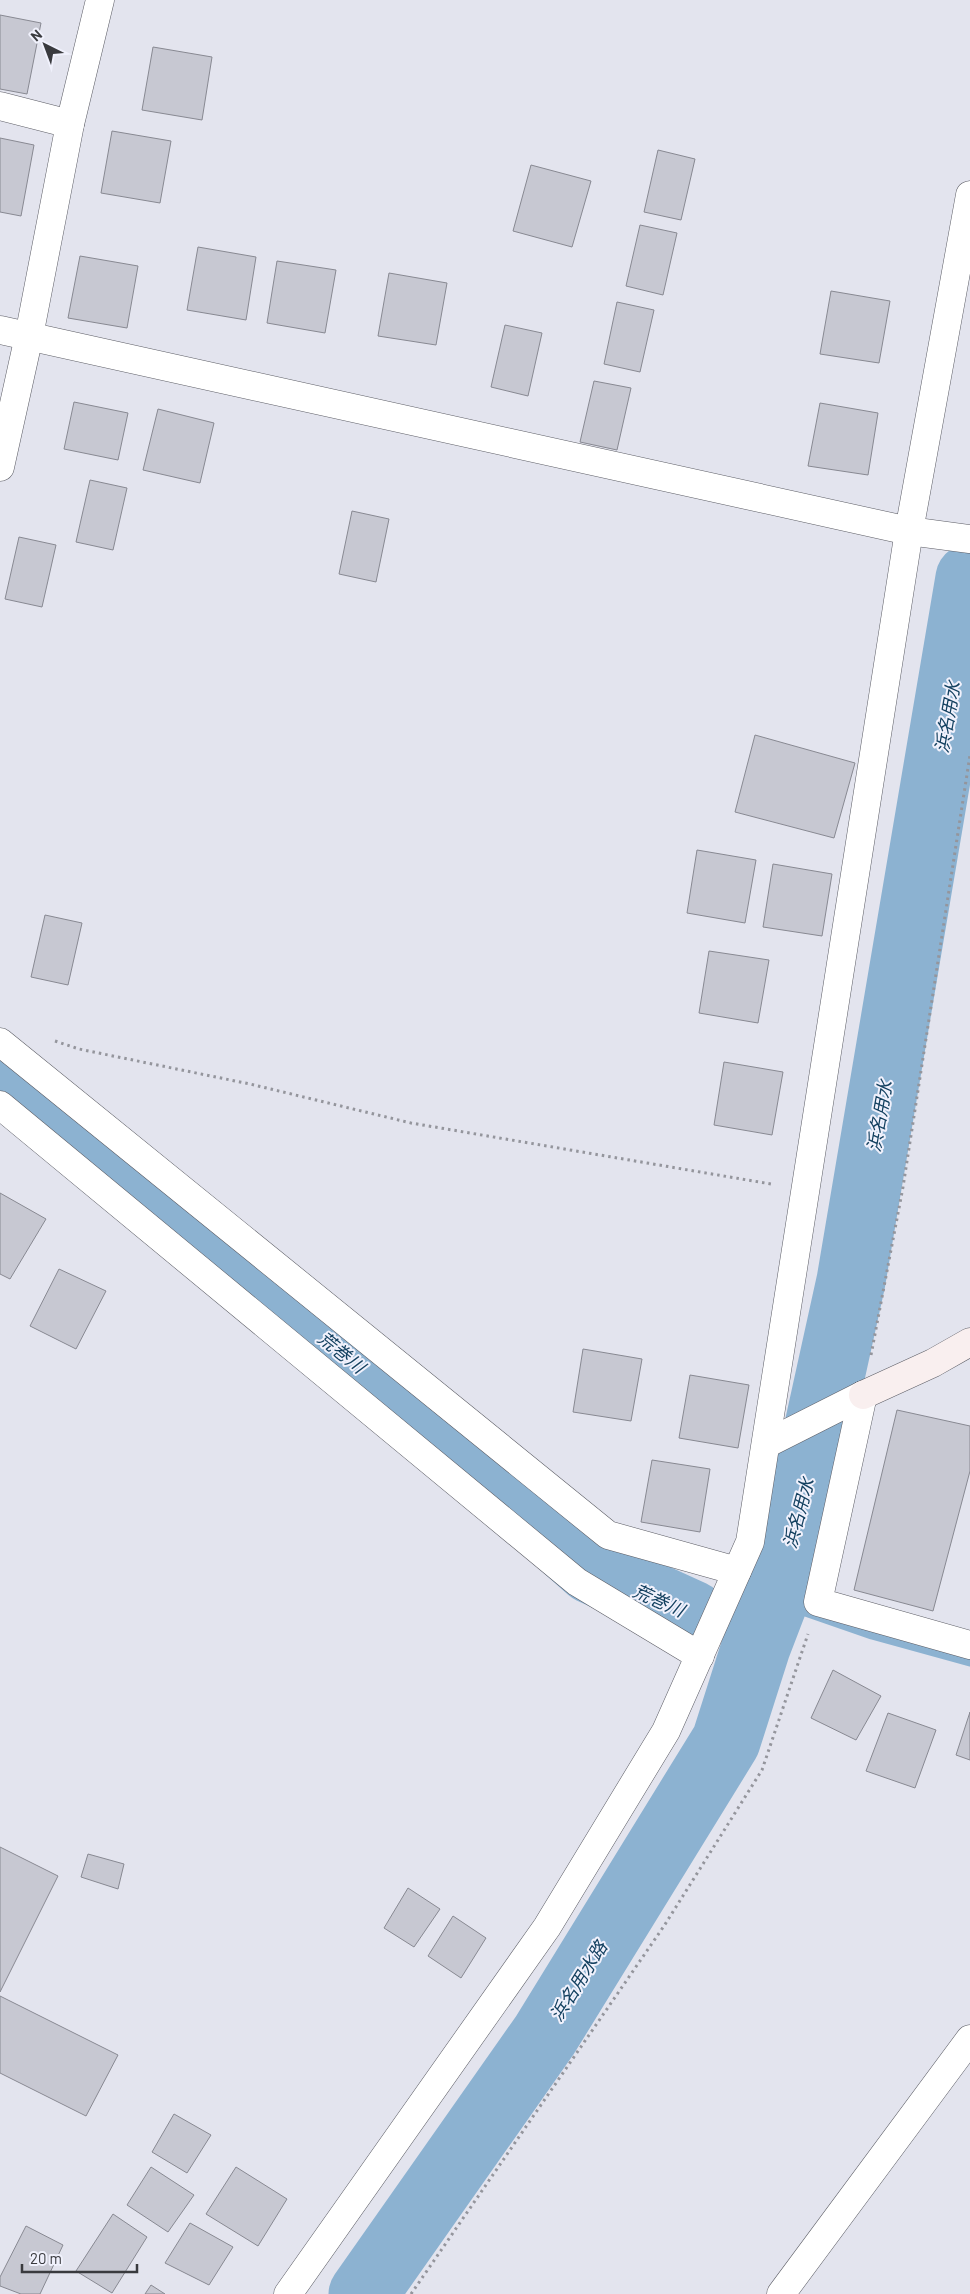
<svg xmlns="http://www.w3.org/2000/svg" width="970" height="2294" viewBox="0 0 970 2294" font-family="Barlow,'Noto Sans JP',sans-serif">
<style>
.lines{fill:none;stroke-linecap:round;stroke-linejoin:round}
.stream{stroke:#8cb2d1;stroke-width:11}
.river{stroke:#8cb2d1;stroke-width:69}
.building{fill:#c7c8d2;stroke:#888992}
.street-casing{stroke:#5c5d65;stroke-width:29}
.secondary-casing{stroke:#5c5d65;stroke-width:29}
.path{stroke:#94959c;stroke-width:3;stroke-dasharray:2.5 4;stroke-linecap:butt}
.street{stroke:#fff;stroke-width:28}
.secondary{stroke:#f9efef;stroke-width:28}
.labels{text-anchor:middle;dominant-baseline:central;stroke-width:4;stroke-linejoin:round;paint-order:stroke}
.water-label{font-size:18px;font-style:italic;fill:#144160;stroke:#f0f1fc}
</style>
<rect width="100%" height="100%" fill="#e3e4ee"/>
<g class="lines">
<path class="stream" d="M774,1600L872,1634L970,1661"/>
<g class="river">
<path d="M0,1073L90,1149L392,1392L591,1569L692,1615"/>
<path d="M363,2294L545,2035L726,1741L756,1647L774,1600L799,1517L851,1281L970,578"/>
</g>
</g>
<g class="building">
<path d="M0,15L41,23L27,94L0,89Z"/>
<path d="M153,47L212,57L202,120L142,110Z"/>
<path d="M112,131L171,141L160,203L101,193Z"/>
<path d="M0,138L34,145L21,216L0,212Z"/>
<path d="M658,150L695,159L681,220L644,212Z"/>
<path d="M531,165L591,181L572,247L513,231Z"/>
<path d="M640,225L677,233L663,295L626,286Z"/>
<path d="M198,247L256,257L246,320L187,310Z"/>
<path d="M80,256L138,266L127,328L68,318Z"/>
<path d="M277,261L336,270L325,333L267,323Z"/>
<path d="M389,273L447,283L436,345L378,336Z"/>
<path d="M831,291L890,301L879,363L820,354Z"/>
<path d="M617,302L654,310L640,372L604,364Z"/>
<path d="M505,325L542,333L528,396L491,387Z"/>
<path d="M594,381L631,388L617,450L580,442Z"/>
<path d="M74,402L128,413L118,460L64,449Z"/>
<path d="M820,403L878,413L868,475L808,466Z"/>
<path d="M158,409L214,423L200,483L143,470Z"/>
<path d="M90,480L127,488L113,550L76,542Z"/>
<path d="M352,511L389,519L376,582L339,574Z"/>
<path d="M19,537L56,545L42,607L5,599Z"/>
<path d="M755,735L855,763L834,838L735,812Z"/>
<path d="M697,850L756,860L745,923L687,913Z"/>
<path d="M773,864L832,874L822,936L763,927Z"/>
<path d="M45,915L82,923L68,985L31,977Z"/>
<path d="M709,951L769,960L758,1023L699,1013Z"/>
<path d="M724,1062L783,1072L772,1135L714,1125Z"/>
<path d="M0,1193L46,1219L10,1279L0,1274Z"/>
<path d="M59,1269L106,1291L76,1349L30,1326Z"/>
<path d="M583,1349L642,1359L631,1421L573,1412Z"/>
<path d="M690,1375L749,1385L738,1448L679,1438Z"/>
<path d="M897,1410L970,1426V1471L933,1611L854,1590Z"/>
<path d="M652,1460L710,1469L700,1532L641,1522Z"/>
<path d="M833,1670L881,1696L856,1740L811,1718Z"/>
<path d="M970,1712V1760L956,1755Z"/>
<path d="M888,1713L936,1730L915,1788L866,1771Z"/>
<path d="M0,1847L58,1876L0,1992Z"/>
<path d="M88,1854L124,1864L118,1889L81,1877Z"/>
<path d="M408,1888L440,1909L414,1947L384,1928Z"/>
<path d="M453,1916L486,1938L461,1978L428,1956Z"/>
<path d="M0,1996L118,2055L86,2116L0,2073Z"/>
<path d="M174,2114L211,2135L187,2173L152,2152Z"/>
<path d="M151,2167L194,2195L168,2232L127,2205Z"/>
<path d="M236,2167L287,2199L258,2246L206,2214Z"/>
<path d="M113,2214L147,2237L112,2293L76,2271Z"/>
<path d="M190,2223L233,2247L209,2285L165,2263Z"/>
<path d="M26,2226L63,2245L40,2294H21L0,2286V2277Z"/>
<path d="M151,2285L165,2294H145Z"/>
</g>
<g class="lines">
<defs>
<g id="street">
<path d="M0,106L70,124"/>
<path d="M0,330L909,531L970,539"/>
<path d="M0,467L29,336L70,124L100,0"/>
<path d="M0,1042L608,1535L737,1571"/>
<path d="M0,1105L577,1582L700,1656"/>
<path d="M863,1395L818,1602L970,1645"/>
<path d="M766,1444L863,1395"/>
<path d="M288,2294L547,1927L666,1731L750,1542L909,531L970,195"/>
<path d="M781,2294L970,2039"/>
</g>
<path id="secondary" d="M863,1395L933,1363L970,1342"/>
</defs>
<use href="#street" class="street-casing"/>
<use href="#secondary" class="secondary-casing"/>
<g class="path">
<path d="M55,1041L79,1049L250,1084L411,1123L771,1184"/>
<path d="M871,1355L903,1187L970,755"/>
<path d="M411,2294L664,1926L762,1770L808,1634"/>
</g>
<use href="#street" class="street"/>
<use href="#secondary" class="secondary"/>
</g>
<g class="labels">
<g class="water-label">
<text transform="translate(947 717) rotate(-80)">浜名用水</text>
<text transform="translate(879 1116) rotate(-80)">浜名用水</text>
<text transform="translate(342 1352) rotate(39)">荒巻川</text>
<text transform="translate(798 1513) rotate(-75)">浜名用水</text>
<text transform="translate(659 1600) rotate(24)">荒巻川</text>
<text transform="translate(578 1981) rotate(-58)">浜名用水路</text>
</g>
</g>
<g transform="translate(45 45) rotate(318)" stroke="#f0f1fc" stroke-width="4" paint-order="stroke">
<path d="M0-4L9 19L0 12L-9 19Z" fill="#393a3e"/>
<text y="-8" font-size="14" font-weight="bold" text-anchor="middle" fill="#393a3e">N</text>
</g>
<path d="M22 2264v8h115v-8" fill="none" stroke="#393a3e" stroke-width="2.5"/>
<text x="30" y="2264" font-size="15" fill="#393a3e" stroke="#f0f1fc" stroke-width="4" paint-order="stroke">20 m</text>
</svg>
